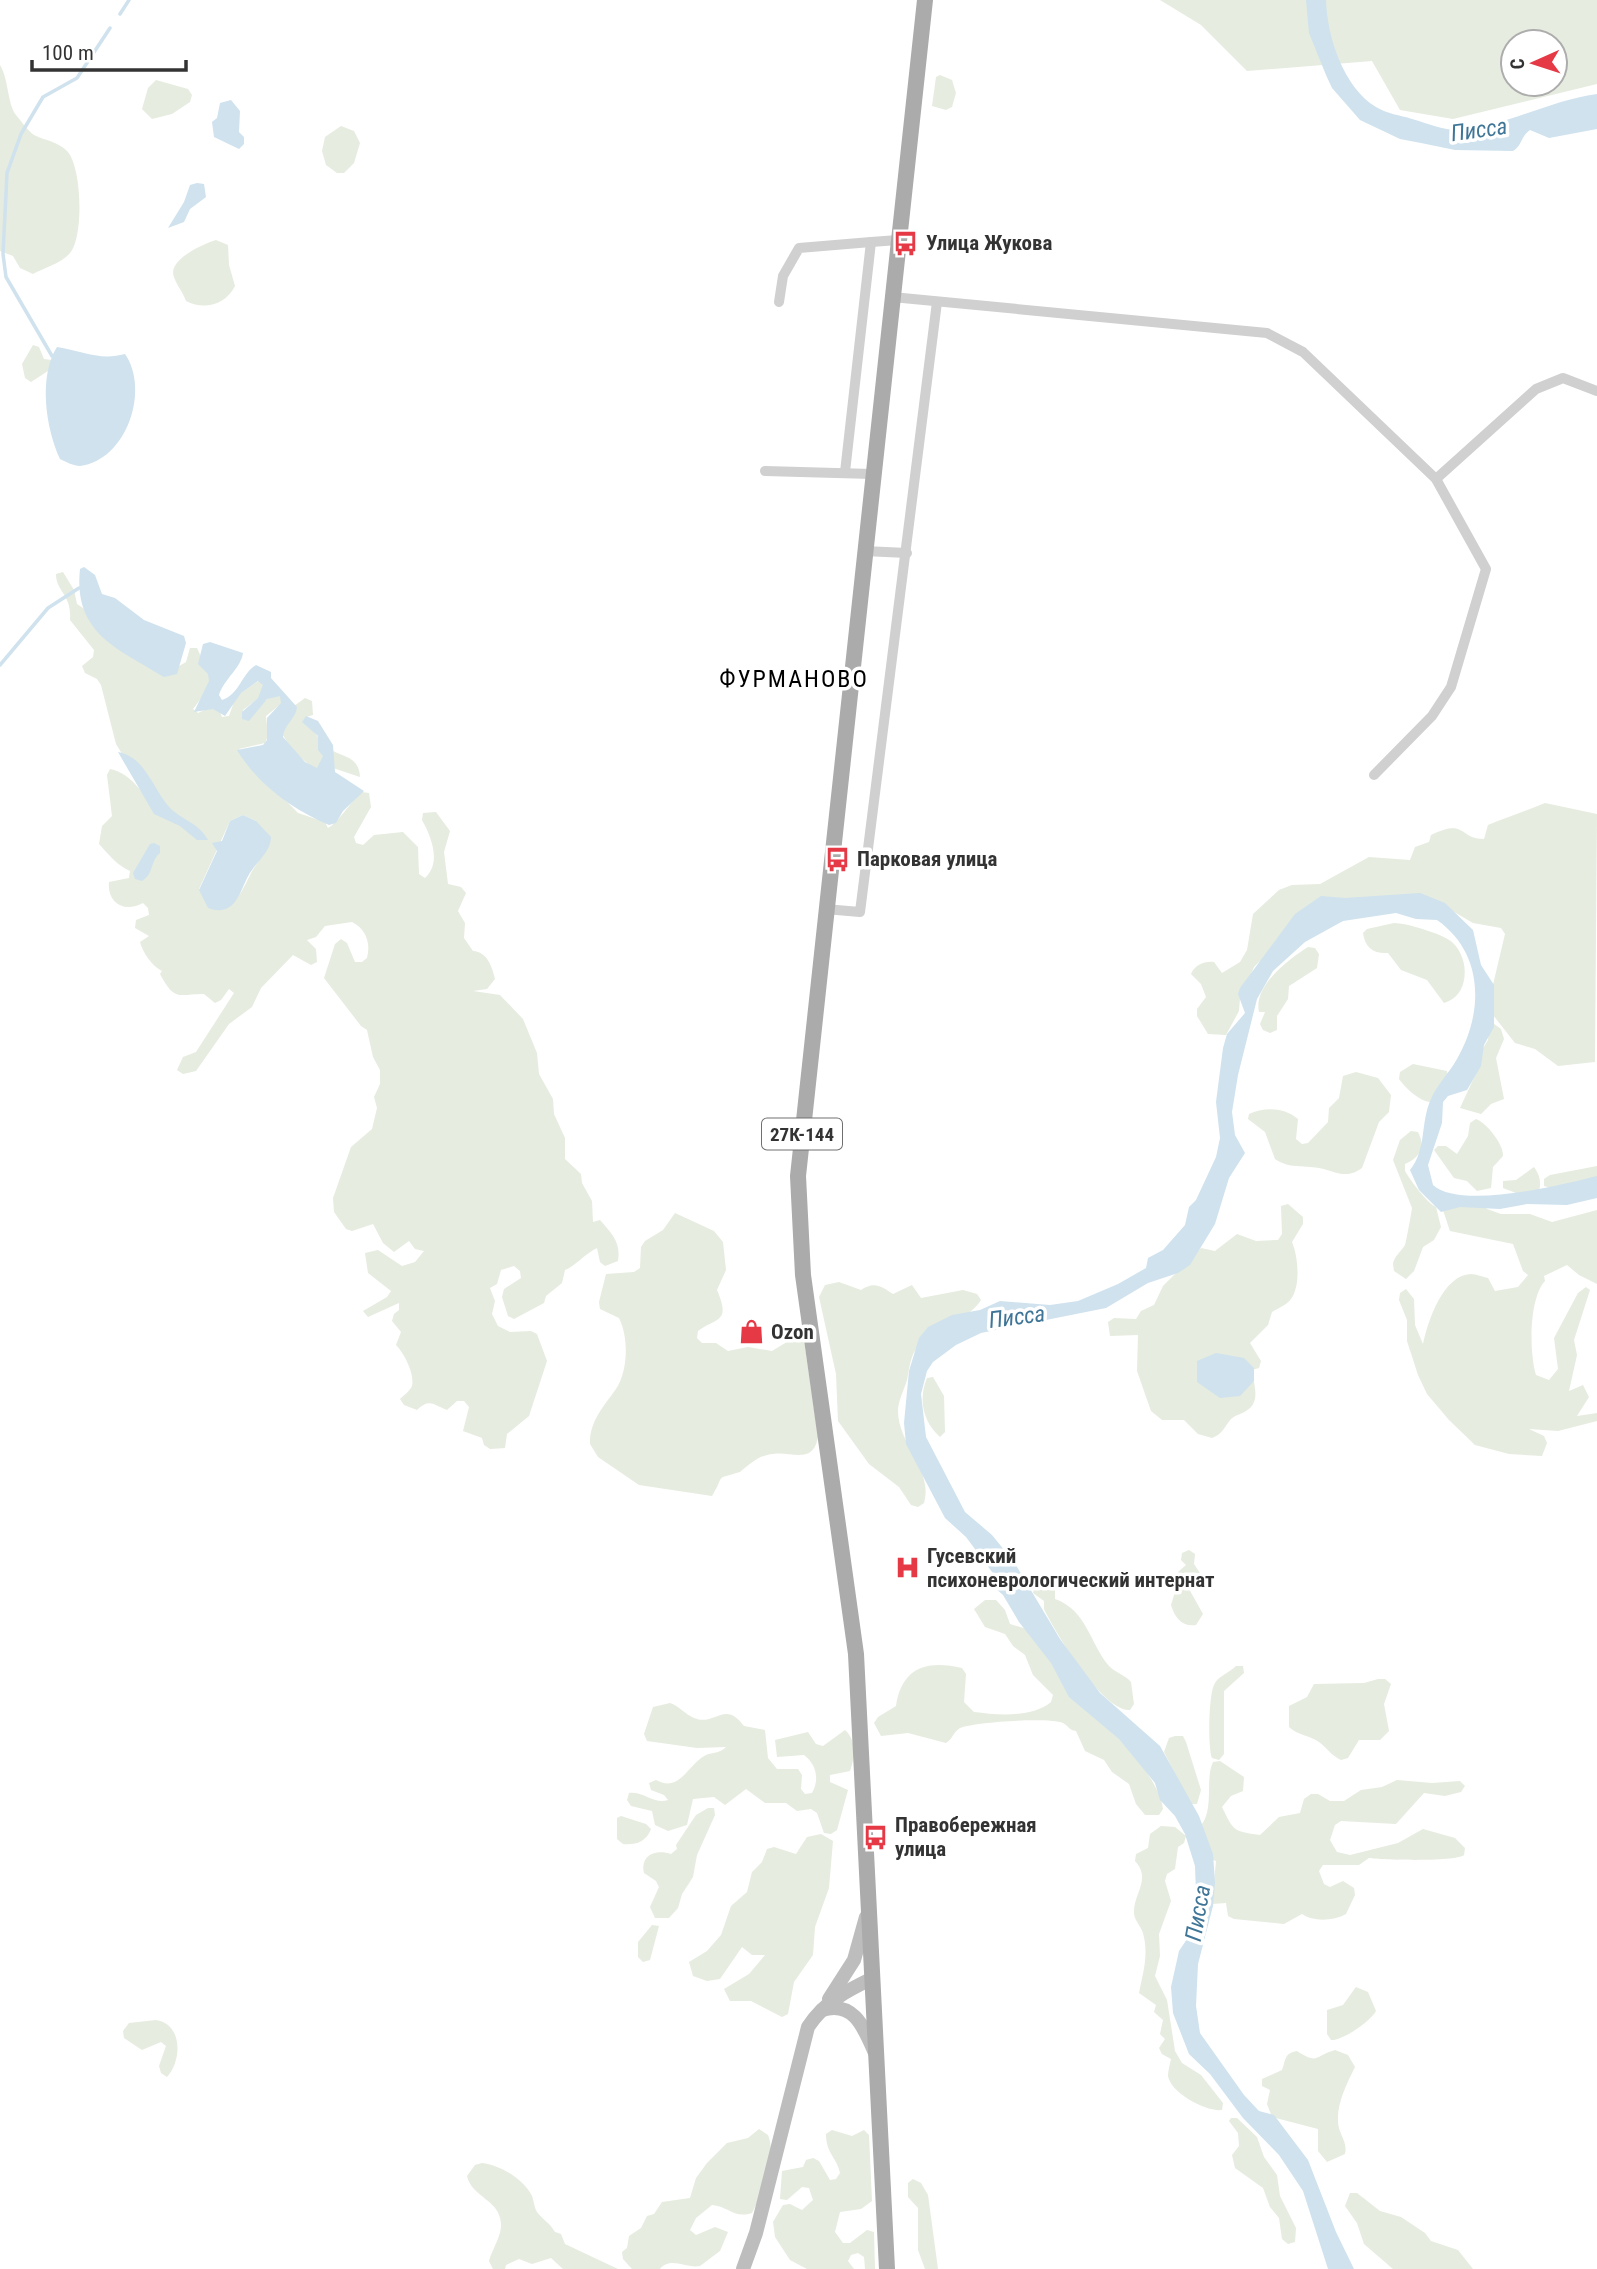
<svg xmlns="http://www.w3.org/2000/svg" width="1597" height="2269" viewBox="0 0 1597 2269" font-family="'Roboto Condensed',sans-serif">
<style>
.green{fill:#e6ecdf;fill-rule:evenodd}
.water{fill:#cfe2ee}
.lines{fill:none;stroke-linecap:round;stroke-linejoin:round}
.stream{stroke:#cfe2ee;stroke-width:3.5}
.street{stroke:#d0d0d0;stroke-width:10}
.secondary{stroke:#bdbdbd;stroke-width:14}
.primary{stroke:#ababab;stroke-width:16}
.labels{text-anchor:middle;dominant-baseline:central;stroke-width:7;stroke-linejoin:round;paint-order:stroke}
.shield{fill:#fff;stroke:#707070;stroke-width:2}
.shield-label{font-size:19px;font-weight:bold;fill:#333}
.poi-label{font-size:21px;font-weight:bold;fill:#333;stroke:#fff;text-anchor:start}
.water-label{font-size:23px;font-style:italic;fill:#3f7597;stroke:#fff}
.quarter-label{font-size:24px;letter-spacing:2px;fill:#000;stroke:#fff}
</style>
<rect width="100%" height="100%" fill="#fff"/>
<g class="green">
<path d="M1160,0H1597V84L1453,119L1400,110L1372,61L1247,71L1201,25ZM1513,42H1555V84H1513Z"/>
<path d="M0,65C9,80 7,103 16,115C21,121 28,131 34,135C46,141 57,141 67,151C82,166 84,237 70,253C62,263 44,268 33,274L20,268L13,256L0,251Z"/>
<path d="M940,75L952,80L956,93L952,107L946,110L932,106L936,77Z"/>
<path d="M156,80L188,89L192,95L190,102L172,114L152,119L142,109L148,88Z"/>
<path d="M341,126L354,131L360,143L354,163L344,173H337L326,165L322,151L325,137Z"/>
<path d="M216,240L228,245L229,265L235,286C226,304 205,311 186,301C183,292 177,286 174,277C167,260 203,244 216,240Z"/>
<path d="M33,345L39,347L44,359L52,360L54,367L31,382L25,378L22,364Z"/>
<path d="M63,572L74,590L77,604L174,669L186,662L190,648H197L211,679L206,692L193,709L198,713L217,704L222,717L229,716L236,696L260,680L265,684L260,697L243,710L244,717L275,693L282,696V703L266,716L268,736L265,743L239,749L241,755L298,813L325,822L328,828C338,823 351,801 362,792L369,793L371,807L354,837L356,843L363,845L374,835L403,832L418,847L419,874L425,878C442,863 431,836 422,820L423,813L436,812L450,831L444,852L448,884L461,887L466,893L458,911L465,923L464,938L473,951C487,952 492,966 495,979L487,989L473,991L500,995L523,1019L537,1053L539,1074L553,1099L554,1114L565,1138V1159L581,1174L582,1183L592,1201L593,1222L600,1220C612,1234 621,1242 618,1261L605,1266L600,1262L597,1248C586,1253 574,1267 565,1270L562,1283L546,1296L544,1303L514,1319L508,1316L502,1297L504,1289L521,1278L520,1271L514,1266L501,1270L497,1284L490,1288L495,1301L492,1314L498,1326L510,1332L531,1331L537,1334L547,1361L529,1416L507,1434L505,1448L490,1449L484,1445L482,1438L463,1431L469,1407L464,1401H457L447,1410C433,1405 430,1398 417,1410L404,1405L400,1399C404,1395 410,1391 412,1386C415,1374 404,1353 396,1345L401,1332L392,1321L394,1314L399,1310V1303L368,1317L363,1311L387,1297L391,1291L368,1273L365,1253L378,1250L402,1266L415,1262L424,1251L415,1249L409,1241L394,1252L383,1243L373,1224L352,1231L346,1229L334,1212L333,1198L351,1147L372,1129L377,1108L374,1097L380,1084V1070L373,1057L367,1030L361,1026L324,978L335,944L341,939L347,943L355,962H362L367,958C371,943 366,929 352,922L325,926L316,937L307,940L316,949L317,962L311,965L293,955L261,988L252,1007L229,1024L196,1071L183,1074L177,1070L183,1057L196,1052L234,993L229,989L221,1000L215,1003L204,994C178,994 175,1002 160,974L162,971C152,966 143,953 140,942L149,936L135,928L136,920L149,915L148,908L143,903C125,913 107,904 109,882L129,878L130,871C118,866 108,854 99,844L102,826L112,816L107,775L110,769C133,774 142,794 156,810L116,744L101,685L97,679L85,673L82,666L93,657L94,650L70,620C72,594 56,592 56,574ZM243,815L256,821L259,861C246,877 245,894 228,907L199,889L230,821Z"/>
<path d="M305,698L312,701L313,715L306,717C311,729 320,741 330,749C340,757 359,755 360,777L333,768L314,769L292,750L281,732L294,706Z"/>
<path d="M1545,803L1597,814L1595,1062L1558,1066L1535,1049L1515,1043L1493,1015L1492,989L1505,934L1501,928L1473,923L1449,909H1362L1259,962L1254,967L1240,998L1239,1011L1226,1035L1208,1034L1197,1016V1009L1206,997L1201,984L1191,974C1195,965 1204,961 1214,962L1222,973L1240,962L1247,950L1253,914L1279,890L1292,885L1320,884L1369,857L1410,860L1415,847L1429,842L1431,835C1467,818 1458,839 1484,839L1488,825C1508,817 1526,811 1545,803Z"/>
<path d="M1394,923C1406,923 1444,934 1453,943C1470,959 1470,996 1444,1003L1427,980L1401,970L1388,953C1374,954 1365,948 1363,933L1367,929Z"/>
<path d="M1308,947L1315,948L1319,954L1317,968L1289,986L1288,999L1277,1016V1030L1270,1033L1263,1030L1260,1024L1265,1012H1259C1253,986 1289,959 1308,947Z"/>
<path d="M1490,1021L1501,1029L1504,1039L1496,1058L1504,1099L1491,1104L1481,1114L1460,1108L1479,1067L1480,1053L1488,1040Z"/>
<path d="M1413,1064L1447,1071L1450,1092C1435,1115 1411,1095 1399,1079L1400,1072Z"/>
<path d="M1356,1072L1378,1078L1391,1095L1389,1112L1379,1122L1362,1168C1346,1180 1335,1171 1319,1168C1302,1165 1290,1169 1275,1159L1265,1132L1248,1119L1249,1114C1264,1107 1284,1107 1298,1119L1296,1139L1302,1144L1308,1143L1328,1122L1329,1108L1339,1098L1343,1076Z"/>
<path d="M1476,1119C1487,1123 1504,1145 1503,1156L1493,1167L1491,1188L1477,1191L1467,1181L1454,1178L1434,1150L1438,1146H1446L1457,1154L1468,1136L1470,1123Z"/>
<path d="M1411,1131L1418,1132C1426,1148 1420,1157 1405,1164V1171C1410,1180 1427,1203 1436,1207L1441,1227L1434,1240L1423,1247L1414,1271L1406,1279L1394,1271L1393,1264C1394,1256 1401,1252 1405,1245C1406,1243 1412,1210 1412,1208L1393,1160L1400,1140Z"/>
<path d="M1597,1166V1185L1551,1188L1544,1186V1179L1550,1175Z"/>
<path d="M1534,1167C1540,1175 1542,1184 1538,1193H1516L1503,1188V1181L1516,1180Z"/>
<path d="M1480,1203L1487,1209L1501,1214H1530L1552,1222L1597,1210V1284L1579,1275L1567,1265L1544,1276L1545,1281C1529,1298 1529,1352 1536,1375L1549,1380L1558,1369L1554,1338L1578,1293L1586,1287L1590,1290L1574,1340L1577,1355L1569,1391L1583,1385L1589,1397L1577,1416L1597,1413V1421L1558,1431L1529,1429L1544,1436L1547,1443L1542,1456L1509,1454L1475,1445L1449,1420L1427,1394L1418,1375L1407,1341V1320L1399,1300L1400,1293L1406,1289L1414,1299L1415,1325L1423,1344C1428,1321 1443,1275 1471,1274C1476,1274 1483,1277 1488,1278L1495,1291L1518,1287L1528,1275L1523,1271L1513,1244L1450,1231L1441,1204Z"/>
<path d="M1288,1204L1303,1217V1224L1292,1242C1298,1256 1301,1286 1291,1299C1287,1305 1278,1308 1272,1312L1268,1325L1250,1343L1261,1361L1259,1368L1252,1370C1253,1383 1262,1402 1246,1411C1242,1414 1235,1415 1231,1419C1224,1427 1223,1434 1212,1438L1198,1434L1184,1420H1162L1151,1411L1137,1371L1138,1335L1110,1336L1108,1322L1114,1318L1136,1319L1141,1311L1154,1305L1163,1286L1201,1248L1215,1251L1237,1234L1256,1241L1278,1240L1282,1234L1281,1206Z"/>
<path d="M675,1213L714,1231L723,1242L726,1270L717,1290C731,1323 717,1317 698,1331L697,1338L702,1343H716L728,1351L748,1347L772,1351L790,1340H804L818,1437C813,1465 792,1451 773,1454C759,1455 750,1464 740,1472C713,1480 726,1473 712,1496L639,1485L598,1457L590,1444C589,1422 604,1406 616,1389C628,1371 629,1338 619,1318L600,1309L599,1302L606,1274L634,1272L640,1268L641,1247L645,1241L663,1230Z"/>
<path d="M839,1282L861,1290C874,1281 881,1286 893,1294L912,1285L921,1298L963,1290L977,1294L981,1300C966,1323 928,1332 916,1349C910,1357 909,1371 907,1380C904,1390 898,1401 898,1411C898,1444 934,1472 924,1503L918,1507L911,1505L899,1487L869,1464L838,1421L836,1374L819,1297L825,1285Z"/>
<path d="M933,1377L944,1396L945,1432L940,1437C923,1422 918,1399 927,1378Z"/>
<path d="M1189,1550L1195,1554L1194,1564L1200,1573L1189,1589L1203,1614L1196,1625C1182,1627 1175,1618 1171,1605L1175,1592L1172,1585L1178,1579V1572L1186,1565L1181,1560L1182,1553Z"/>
<path d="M1048,1582L1055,1585V1599C1087,1610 1090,1644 1109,1666C1116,1673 1125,1675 1131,1682L1134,1704L1130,1710C1103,1712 1055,1632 1044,1609V1601L1033,1593L1035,1586Z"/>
<path d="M985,1600H996L1005,1610L1010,1624L1030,1630C1061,1668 1158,1766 1163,1809L1159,1815H1145L1136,1804L1129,1784L1112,1772L1104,1760L1085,1751L1076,1731C1068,1730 1069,1726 1063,1723C1049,1717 974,1722 960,1728C953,1732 953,1739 946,1743L908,1733L881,1736L874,1723L878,1717L896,1706C902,1667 927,1660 962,1668L966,1674L964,1702L974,1712C997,1715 1032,1718 1051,1702L1053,1695L1033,1675L1025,1655L1013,1646L1005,1634L985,1627L974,1609Z"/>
<path d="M1236,1666H1243L1244,1673L1224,1691V1754L1219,1760L1212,1758C1208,1750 1208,1693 1215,1683C1219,1676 1230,1672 1236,1666Z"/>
<path d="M1378,1679H1385L1391,1684L1384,1704L1389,1731L1380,1740H1359L1348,1758L1341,1760C1332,1756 1327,1748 1319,1742C1309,1735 1299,1736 1289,1727V1706L1307,1697L1314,1684L1364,1683Z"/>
<path d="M670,1703C679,1706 685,1714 694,1718C715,1727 724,1699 744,1726L765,1730L768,1758L777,1769H798L802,1775L801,1789L805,1794L812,1793C820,1779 816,1764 804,1755L777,1757L775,1740L808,1732L816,1744L823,1746L845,1730C857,1741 855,1757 850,1771L830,1775V1782L848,1790L837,1830L831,1834L824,1833L817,1813L811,1809L797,1811L786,1803H765L746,1789L725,1805L714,1797L693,1799L687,1825L668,1831L655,1825L652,1811L631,1806L627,1800L629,1793C643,1791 655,1805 668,1800L664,1795L651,1790L649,1783L656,1780C680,1793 687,1765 706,1755C713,1752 719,1754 726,1747L697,1748L647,1741L644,1734L653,1707Z"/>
<path d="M1175,1736H1183L1186,1742L1201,1790L1197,1804H1190L1164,1752L1169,1738Z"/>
<path d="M1220,1761L1244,1777L1243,1791L1231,1796L1222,1807C1234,1831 1232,1831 1260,1835L1279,1817L1300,1813L1304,1799L1311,1794H1318L1330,1801H1344L1361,1790L1382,1787L1397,1780L1432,1783L1460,1781L1465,1786L1461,1792L1445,1796L1424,1793L1396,1824L1341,1821L1335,1825L1330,1840L1337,1852L1350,1855L1398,1843L1423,1829L1455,1838L1465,1848L1464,1855C1456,1862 1383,1860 1369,1858L1359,1865H1323L1319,1871L1324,1884L1330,1887L1343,1881L1354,1888L1355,1895L1346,1914C1334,1921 1313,1922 1302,1914L1284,1924L1234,1919L1228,1916L1226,1903L1212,1904L1216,1861L1210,1859L1202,1824C1214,1808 1205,1778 1213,1762Z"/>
<path d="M708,1808H714L715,1815L697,1855L693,1877L682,1894L678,1908L669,1918H655L650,1907L659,1887L656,1881L644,1873C640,1855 656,1849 671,1854L677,1849L676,1845L696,1815Z"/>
<path d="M621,1816L646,1824L651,1829C646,1842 636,1845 623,1844L617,1839V1818Z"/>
<path d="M1161,1826L1175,1827L1186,1836L1184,1843L1178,1847L1175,1869L1167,1874L1165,1881L1171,1901L1159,1934L1160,1956L1155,1976L1167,2000L1175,2051L1182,2063L1201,2075L1223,2103L1222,2110C1206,2112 1171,2093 1168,2076C1168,2070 1170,2064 1171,2059L1162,2054L1159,2048L1165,2039L1160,2034L1163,2020L1154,2012L1156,2005L1139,1993C1143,1972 1149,1955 1143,1933C1141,1926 1134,1920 1134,1913C1133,1894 1152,1879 1135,1861L1136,1854L1148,1848L1150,1834Z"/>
<path d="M821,1834L833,1841L829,1888L815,1927L813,1955L794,1982L788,2014L782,2017L751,2001H730L724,1989L749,1974L765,1955H752L742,1947L720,1979L707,1981L693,1976L689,1962L707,1951L721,1935L731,1906L747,1892L752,1872L762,1862L767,1849L774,1847L796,1854L807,1837Z"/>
<path d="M652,1925L659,1926L650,1960L643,1962L638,1957V1942Z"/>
<path d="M1356,1987L1368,1992L1376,2011C1371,2021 1342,2041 1331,2040L1327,2034V2010L1343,2005Z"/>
<path d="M156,2020C183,2024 182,2061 167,2077L161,2073L159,2066L166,2046L161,2042L142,2050L124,2038L123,2031L129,2023Z"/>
<path d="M1335,2050L1348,2055L1355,2067C1347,2083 1337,2103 1338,2121C1338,2134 1348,2141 1345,2154L1327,2162L1318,2151V2129L1272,2117L1267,2104L1270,2090L1262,2086V2079L1282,2070C1286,2060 1284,2053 1297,2051C1319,2065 1314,2056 1335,2050Z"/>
<path d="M1231,2118H1237L1257,2137L1264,2157L1277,2175L1280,2196L1296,2228L1295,2242L1288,2244L1282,2239L1279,2218L1270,2207L1263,2188L1235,2168L1232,2155L1239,2146L1238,2133L1229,2121Z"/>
<path d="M759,2129L768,2135C777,2156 762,2194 752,2213C734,2219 728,2206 712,2205L696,2218L690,2230L696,2235L715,2227L728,2232L720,2251L700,2266C686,2269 671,2256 660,2269H632L623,2259L622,2252L627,2248L629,2236L641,2228L647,2216L654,2214L662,2202L690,2198L696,2178L707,2163L727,2143L748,2138Z"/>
<path d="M832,2130L852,2136L864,2130L869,2135L872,2201L861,2209L840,2212L835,2232L843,2243H850L867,2230L874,2232L875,2269H865L864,2257L858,2253L851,2255L848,2261L854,2269H807L790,2260L775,2237L773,2222L783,2205L790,2204L802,2210L813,2200L809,2188L802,2187L787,2200L780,2199L782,2171L803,2167L806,2160L813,2158L819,2161L830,2180L836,2179L840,2173C837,2157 826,2154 826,2134Z"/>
<path d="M482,2163C500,2165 524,2179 532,2196C534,2201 534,2207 537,2212C543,2220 550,2223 555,2232L561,2234L565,2244L618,2269H563L551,2258L532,2264L519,2259L506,2265L505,2269H493L489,2261C492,2250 502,2235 501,2224C500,2199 472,2198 467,2176L475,2165Z"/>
<path d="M913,2179L921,2183L928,2195L938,2269H925L918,2250V2208L908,2197V2183Z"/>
<path d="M1350,2193H1357L1380,2211L1401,2217L1425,2233L1431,2241L1458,2250L1473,2269H1393L1364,2244L1357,2223L1345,2206Z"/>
</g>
<g class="water">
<path d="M1306,0H1326C1327,36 1343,87 1376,107C1387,114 1400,115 1412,119C1430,124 1443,131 1463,130C1508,125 1551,100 1597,94V129L1549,138L1530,130C1521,136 1522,146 1513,151L1455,150L1421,143L1400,139L1360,120L1332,88L1326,75L1309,33Z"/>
<path d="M231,100L240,111L239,132L244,137V144L239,149L214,137L212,122L217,118L220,103Z"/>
<path d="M197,183L204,184L206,197L190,209L184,222L168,228L184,202L190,185Z"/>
<path d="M57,347C82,351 100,361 125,354C150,390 127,460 80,466C74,466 66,462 60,459C46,429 38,377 57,347Z"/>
<path d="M84,567L95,575L102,594L115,598L144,620L184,636L186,643L177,674L164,677C119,649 73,634 80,569Z"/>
<path d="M210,642L243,653C241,668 224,679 219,695L222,700C240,694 241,674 256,665L271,672V678L297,707C296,719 284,724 283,737L305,762L317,768L323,756L318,750V736L302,722L306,716L318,721L333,745L335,772L364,791L343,811L336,823L329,825C294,810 258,785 237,750L263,745L267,740V718L281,703L280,696L267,699L249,721L242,719V712L258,698L263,685L258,681L241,693L225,716L213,709L194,712L209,681L208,674L198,664L203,644Z"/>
<path d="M118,752C146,757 153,790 170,808C182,820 199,823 208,840H197L180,826L154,814Z"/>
<path d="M243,815L256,821L271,837C271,850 259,860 252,870C240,885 239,919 208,908L199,890L217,851L212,843L222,841L230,821Z"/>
<path d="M154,843L160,846V853C150,861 154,874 142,881L135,879L133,873L150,844Z"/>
<path d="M1420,893L1445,903L1473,930L1481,965L1494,985V1027L1484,1045L1481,1066L1467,1090L1448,1096L1443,1102L1442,1123L1428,1165L1433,1185C1460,1210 1562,1185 1597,1176V1198L1567,1205L1527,1204L1500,1209L1460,1207L1441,1212L1419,1190L1410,1170C1427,1149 1420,1123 1431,1099C1437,1085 1449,1073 1457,1059C1484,1012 1484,953 1437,920L1416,919L1396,913L1343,921L1305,942L1273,971L1257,999L1238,1075L1232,1112L1235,1135L1245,1153L1229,1178L1215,1224L1190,1265L1178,1273L1148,1283L1106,1308L981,1333L956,1345L933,1362L927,1371L921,1394L926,1437L965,1512L992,1535L1014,1562L1060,1639L1100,1693L1160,1746L1199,1816L1213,1854L1215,1882L1213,1906L1198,1964L1196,2006L1200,2033L1244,2095L1259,2111L1274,2115L1308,2160L1336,2232L1354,2269H1328L1303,2191L1279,2155L1243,2118L1210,2074L1189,2054L1173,2013L1171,1987L1179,1951L1187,1939L1196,1893L1195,1866L1185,1834L1175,1816L1160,1800L1155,1783L1119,1739L1069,1697L1051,1663L1019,1622L1003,1595L995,1588V1576L966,1537L945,1518L906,1444L904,1423L909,1371L919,1338L928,1327L952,1315L980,1310L1000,1301L1050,1305L1078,1301L1118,1284L1146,1268L1148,1258L1163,1250L1185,1225L1189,1207L1196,1200L1216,1157L1220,1138L1216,1102L1223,1048L1227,1034L1245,1013L1238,994L1240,988L1295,914L1321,896L1345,898Z"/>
<path d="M1216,1353L1244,1358L1254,1368V1381L1240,1396L1220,1398L1197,1382V1361Z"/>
</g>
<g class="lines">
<g class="stream">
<path d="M120,14L129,0"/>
<path d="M52,356L6,277L3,254L7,173L21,134L43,97L77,78L110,28"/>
<path d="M0,665L48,608L79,588"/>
</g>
<g class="street">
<path d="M892,297L1267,333L1303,352L1436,479L1486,569L1451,687L1432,716L1374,775"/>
<path d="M779,302L783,276L799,248L871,242"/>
<path d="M765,471L872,474"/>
<path d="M845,472L871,242L898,240"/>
<path d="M1436,479L1536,389L1563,378L1597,391"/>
<path d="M864,551L907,553"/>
<path d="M825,909L860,912L937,302"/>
</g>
<g class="secondary">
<path d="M829,1999L854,1960L866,1917"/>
<path d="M822,2010C854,2000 864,2028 875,2053"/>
<path d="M743,2269L756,2233L808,2027C824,2002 848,1990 873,1978"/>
</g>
<path class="primary" d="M887,2269L856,1654L803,1275L798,1176L925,0"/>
</g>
<defs>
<symbol id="bus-bare" viewBox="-9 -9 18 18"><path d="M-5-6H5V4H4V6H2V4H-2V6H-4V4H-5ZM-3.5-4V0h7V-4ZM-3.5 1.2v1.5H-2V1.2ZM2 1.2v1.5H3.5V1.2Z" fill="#e63946" stroke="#fff" stroke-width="2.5" paint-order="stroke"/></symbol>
<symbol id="shop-bare" viewBox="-9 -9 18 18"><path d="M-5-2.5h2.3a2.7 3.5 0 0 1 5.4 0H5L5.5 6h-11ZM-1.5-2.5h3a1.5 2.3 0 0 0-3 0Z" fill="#e63946" stroke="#fff" stroke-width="2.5" paint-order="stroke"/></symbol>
<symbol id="hospital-bare" viewBox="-9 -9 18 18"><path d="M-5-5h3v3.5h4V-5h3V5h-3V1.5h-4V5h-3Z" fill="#e63946" stroke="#fff" stroke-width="2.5" paint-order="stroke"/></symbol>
</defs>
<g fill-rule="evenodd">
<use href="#bus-bare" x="888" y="226" width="35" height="35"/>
<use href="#bus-bare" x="820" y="842" width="35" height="35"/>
<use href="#shop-bare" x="734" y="1314" width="35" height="35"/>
<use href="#hospital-bare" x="890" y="1550" width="35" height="35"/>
<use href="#bus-bare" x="858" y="1820" width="35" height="35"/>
</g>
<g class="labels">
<rect class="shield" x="762" y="1118.5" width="80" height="31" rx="5"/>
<g class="shield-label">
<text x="802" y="1134">27К-144</text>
</g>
<g class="poi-label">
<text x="926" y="243">Улица Жукова</text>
<text x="857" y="859">Парковая улица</text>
<text x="771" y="1332">Ozon</text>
<text x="927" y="1556">Гусевский<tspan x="927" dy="24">психоневрологический интернат</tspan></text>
<text x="895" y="1825">Правобережная<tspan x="895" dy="24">улица</tspan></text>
</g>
<g class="water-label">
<text transform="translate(1479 130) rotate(-8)">Писса</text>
<text transform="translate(1017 1317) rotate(-7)">Писса</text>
<text transform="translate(1198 1913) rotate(-80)">Писса</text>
</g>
<g class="quarter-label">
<text x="794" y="679">ФУРМАНОВО</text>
</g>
</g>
<g transform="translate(1534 63) rotate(267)"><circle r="33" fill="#ffffff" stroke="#adadad" stroke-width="2"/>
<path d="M0-5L12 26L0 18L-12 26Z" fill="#e63946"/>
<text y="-10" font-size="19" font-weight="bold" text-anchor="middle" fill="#333333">С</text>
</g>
<path d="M32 60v10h154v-10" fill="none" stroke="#333333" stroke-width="3.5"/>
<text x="42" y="60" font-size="21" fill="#333333" stroke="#ffffff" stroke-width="5" paint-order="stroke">100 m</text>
</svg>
